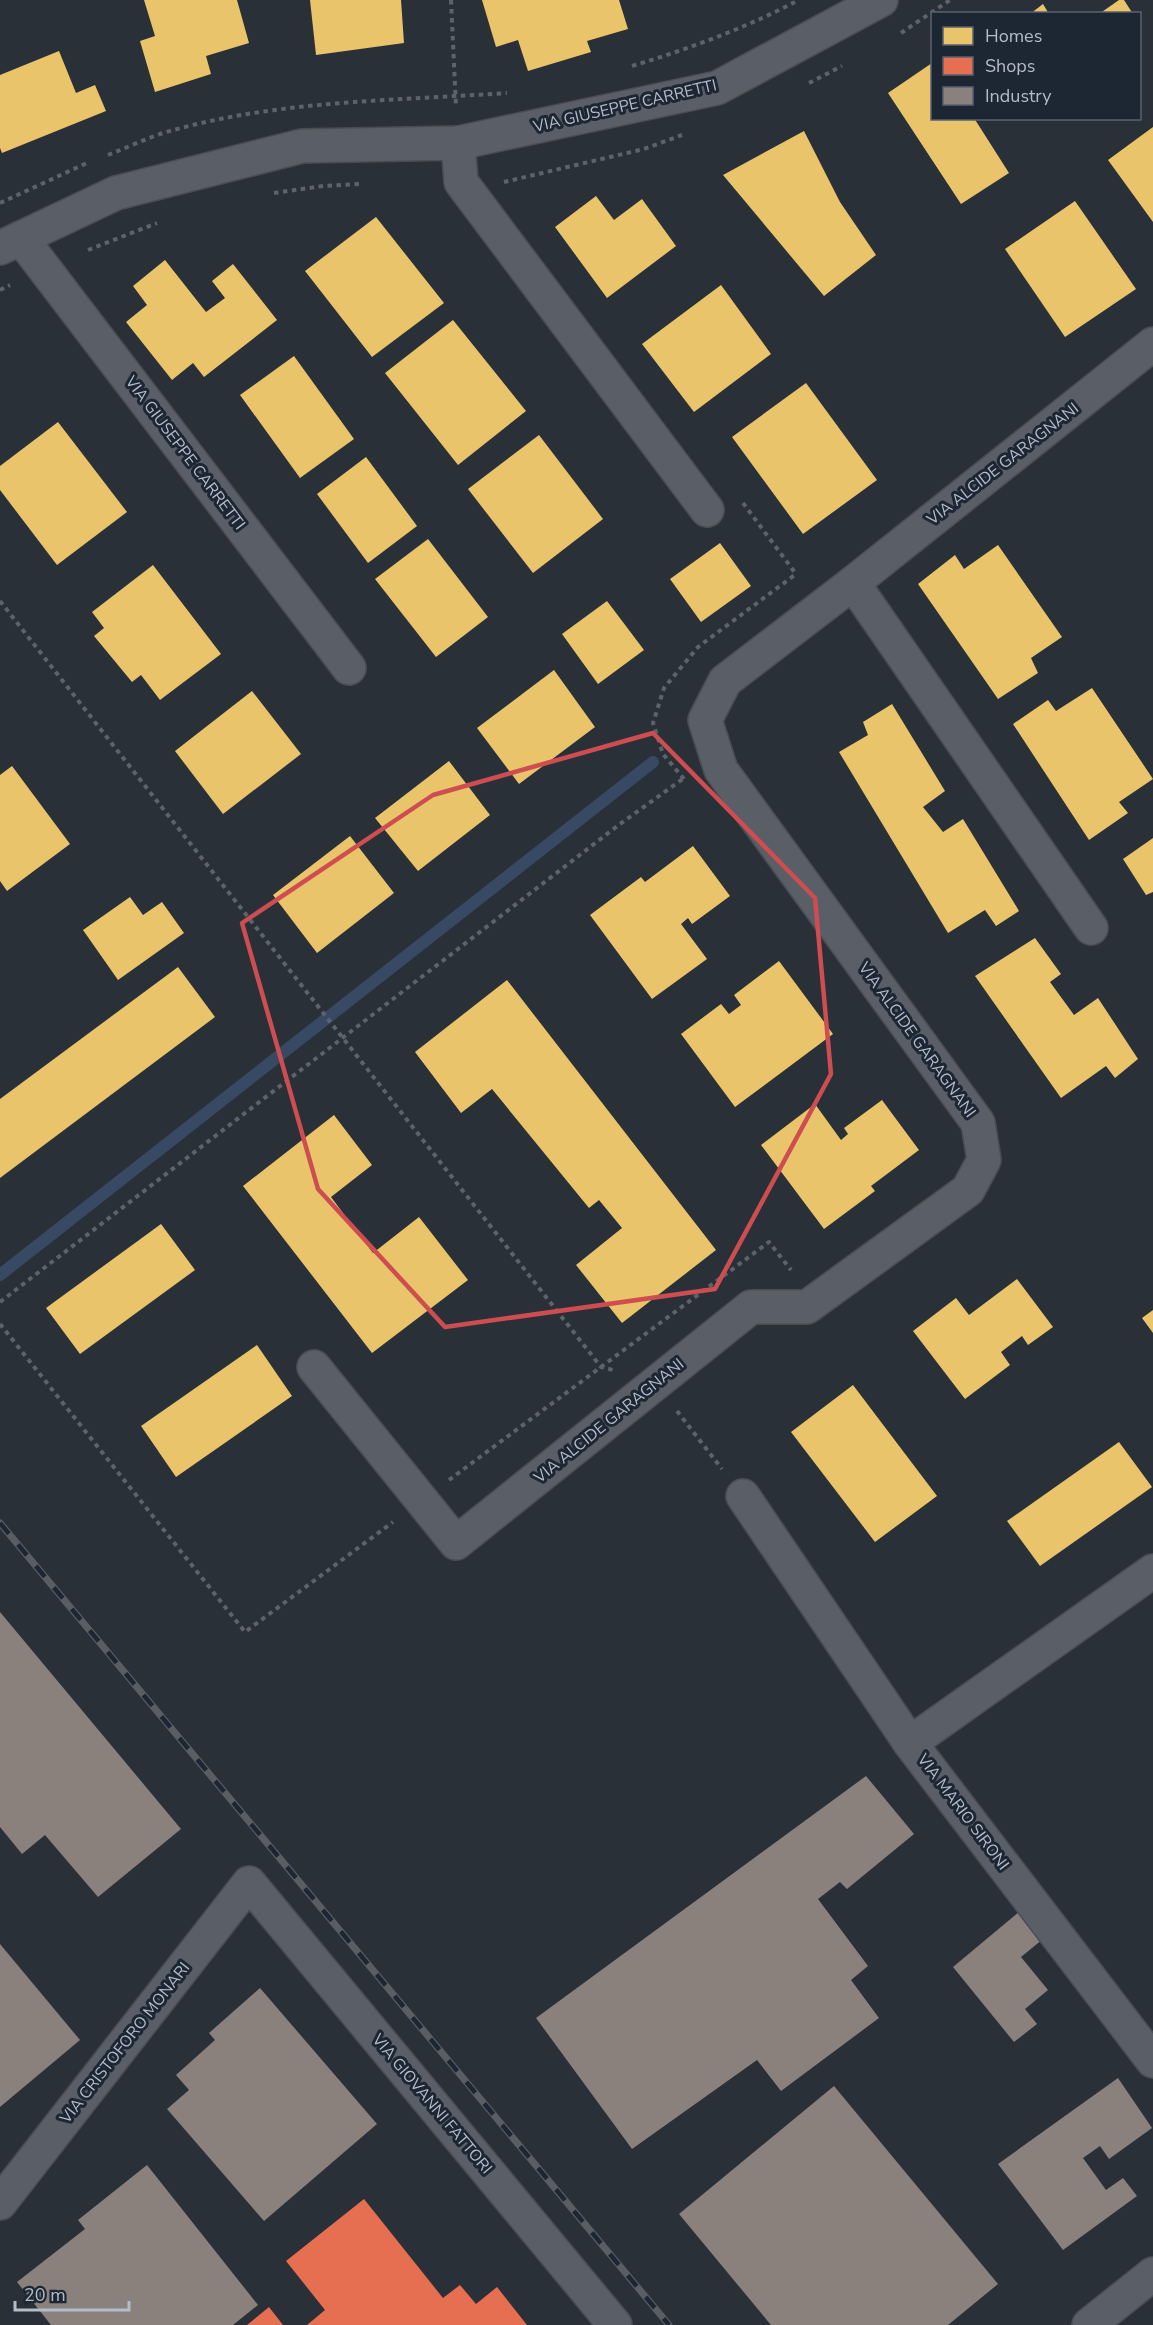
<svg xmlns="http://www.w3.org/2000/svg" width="1153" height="2325" viewBox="0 0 1153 2325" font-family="'Nunito Sans',sans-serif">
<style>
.homes{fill:#e9c46a}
.shops{fill:#e76f51}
.industry{fill:#8a817c}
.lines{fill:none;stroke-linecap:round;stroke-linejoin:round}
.stream{stroke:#384963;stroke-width:12}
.minor-casing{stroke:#484c53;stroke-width:36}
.path{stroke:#5d636a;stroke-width:4;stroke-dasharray:4.5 4.5;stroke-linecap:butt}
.minor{stroke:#5a5e66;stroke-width:33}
.rail-casing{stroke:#595d64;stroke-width:7}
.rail{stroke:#1d2633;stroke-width:4.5;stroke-dasharray:14;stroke-linecap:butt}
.marked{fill:none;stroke:#ce4d50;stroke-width:4.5;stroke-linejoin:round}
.labels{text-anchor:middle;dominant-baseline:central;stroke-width:6;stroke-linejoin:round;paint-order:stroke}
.street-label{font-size:16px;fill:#b4bcc9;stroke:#1d2633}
</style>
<rect width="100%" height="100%" fill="#2a3038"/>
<g class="homes">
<path d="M144,0H237L249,43L206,56L211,74L155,92L140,41L155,36Z"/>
<path d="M310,0H401L404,43L316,55Z"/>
<path d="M482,0H619L628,29L587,41L591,52L528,71L518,40L496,47Z"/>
<path d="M1119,0H1124L1133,14H1099Z"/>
<path d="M1043,4L1049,14H1030Z"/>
<path d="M59,51L76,93L95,85L106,111L2,153L0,148V75Z"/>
<path d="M932,63V118H974L1009,173L961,204L888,93Z"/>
<path d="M1153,127V222L1108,160Z"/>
<path d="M804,131L840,202L876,255L824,296L723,175Z"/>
<path d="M596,196L614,220L642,199L676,246L607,298L555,227Z"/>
<path d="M1075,201L1136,289L1065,337L1005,249Z"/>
<path d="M376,217L444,303L372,357L305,271Z"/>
<path d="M165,260L206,312L225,298L212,281L233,264L277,320L204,377L193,363L172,380L126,322L147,305L133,286Z"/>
<path d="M721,285L771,354L694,412L642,344Z"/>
<path d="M453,320L526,411L458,465L385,373Z"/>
<path d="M294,356L354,439L300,478L240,395Z"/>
<path d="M806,383L877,480L803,534L732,437Z"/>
<path d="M58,422L127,512L57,565L0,490V466Z"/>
<path d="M539,435L603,519L533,573L468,489Z"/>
<path d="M366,457L417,526L368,563L317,494Z"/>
<path d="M428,539L488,617L436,657L375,579Z"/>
<path d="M720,543L751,586L701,622L670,579Z"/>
<path d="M998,545L1062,637L1031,658L1038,673L998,699L918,584L955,555L964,569Z"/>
<path d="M153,565L221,654L160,700L141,675L132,682L94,636L104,628L92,612Z"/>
<path d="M607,601L644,650L598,684L562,634Z"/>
<path d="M554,670L595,727L519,784L477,728Z"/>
<path d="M1092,688L1153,779L1119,802L1128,813L1089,840L1013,724L1048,700L1056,711Z"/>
<path d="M252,691L301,754L223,814L175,751Z"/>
<path d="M892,704L945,791L923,807L943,832L963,819L1019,911L996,926L985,910L948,933L839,752L868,735L863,722Z"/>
<path d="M449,761L490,815L418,871L375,818Z"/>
<path d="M12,766L70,844L7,891L0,881V775Z"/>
<path d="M350,836L394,893L317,953L273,895Z"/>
<path d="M1153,838V892L1146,895L1123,859Z"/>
<path d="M693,846L730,896L692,924L688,918L681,924L707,959L652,999L590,915L641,877L645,882Z"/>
<path d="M130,897L143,915L162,902L184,933L118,980L83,930Z"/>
<path d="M1035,938L1061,974L1050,982L1074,1015L1098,998L1138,1059L1115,1078L1106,1066L1061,1098L975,976Z"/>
<path d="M779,961L833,1034L735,1107L681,1034L721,1004L729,1014L741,1005L734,995Z"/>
<path d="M178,967L215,1017L0,1178V1099Z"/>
<path d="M507,980L716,1250L622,1323L576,1265L622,1228L599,1200L589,1208L492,1089L461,1113L415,1052Z"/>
<path d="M882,1100L919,1150L871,1186L875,1191L824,1229L761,1145L815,1104L841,1140L848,1134L844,1128Z"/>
<path d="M334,1115L372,1165L331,1197L373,1253L419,1217L468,1280L372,1353L243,1186Z"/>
<path d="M161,1224L195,1270L80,1354L46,1308Z"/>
<path d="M1017,1279L1053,1327L1028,1345L1022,1336L1001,1352L1010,1365L965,1399L913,1331L956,1298L969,1315Z"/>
<path d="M1153,1310V1333L1142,1318Z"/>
<path d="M257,1345L292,1396L176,1477L141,1426Z"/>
<path d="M853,1385L937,1496L875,1542L791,1432Z"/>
<path d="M1119,1442L1152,1487L1040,1566L1007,1521Z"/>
</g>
<g class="shops">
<path d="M364,2199L443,2298L460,2285L476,2304L497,2287L527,2325H307L325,2310L286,2261Z"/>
<path d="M269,2307L283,2325H247Z"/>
</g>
<g class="industry">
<path d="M0,1612L181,1829L98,1897L45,1835L22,1854L0,1827Z"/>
<path d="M866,1776L914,1834L847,1889L840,1882L818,1899L868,1966L851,1980L879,2018L781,2091L757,2060L632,2149L536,2018Z"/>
<path d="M1020,1911L1043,1939L1021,1957L1048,1990L1025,2009L1037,2024L1014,2042L953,1967Z"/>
<path d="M0,1944L80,2040L0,2107Z"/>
<path d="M260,1988L377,2124L264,2221L167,2109L189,2090L176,2075L215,2040L209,2033Z"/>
<path d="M1118,2078L1152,2128L1109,2159L1100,2146L1083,2158L1106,2190L1123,2178L1137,2196L1063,2250L998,2164Z"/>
<path d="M834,2086L998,2284L948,2325H771L679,2214Z"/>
<path d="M147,2165L258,2305L233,2325H51L17,2282L85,2229L78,2220Z"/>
</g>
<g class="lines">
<path class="stream" d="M0,1275L653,762"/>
<defs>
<g id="minor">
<path d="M458,143L461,182L707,510"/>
<path d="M21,238L349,668"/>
<path d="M0,248L116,193L302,146L458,143L717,88L881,0"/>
<path d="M1091,928L853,583L1153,344"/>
<path d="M314,1367L456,1543L751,1307H807L968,1190L984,1160L978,1123L721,770L705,720L725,681L853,583"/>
<path d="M743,1496L910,1743"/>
<path d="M1153,1571L910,1743L1153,2061"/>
<path d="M0,2203L249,1883L615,2325"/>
<path d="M1089,2325L1153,2274"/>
</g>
</defs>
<use href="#minor" class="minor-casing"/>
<g class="path">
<path d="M451,0L456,107"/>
<path d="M901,33L950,0"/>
<path d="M632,66C688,49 743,29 795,2"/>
<path d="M809,83L842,66"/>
<path d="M108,155C126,148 145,139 163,133C275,100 392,101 507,93"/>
<path d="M504,182L644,149L682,135"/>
<path d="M274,193L323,186L359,184"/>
<path d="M0,203L87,163"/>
<path d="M88,250L157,223"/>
<path d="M0,290L10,285"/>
<path d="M743,503L796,574"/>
<path d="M0,601L601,1367L613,1370"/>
<path d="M684,779L663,754L653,723L664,688L698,647L796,574"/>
<path d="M0,1302L620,824L684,778"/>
<path d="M0,1324L245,1632L393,1522"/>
<path d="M677,1411L722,1469"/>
<path d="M449,1480L769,1242L791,1270"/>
</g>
<use href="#minor" class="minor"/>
<defs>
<path id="rail" d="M0,1523L669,2325"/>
</defs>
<use href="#rail" class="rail-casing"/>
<use href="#rail" class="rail"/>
</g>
<path class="marked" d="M653,733L815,898L831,1074L715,1289L445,1327L318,1189L242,923L433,795Z"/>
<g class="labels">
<g class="street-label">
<text transform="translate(625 106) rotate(-13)">VIA GIUSEPPE CARRETTI</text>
<text transform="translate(185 453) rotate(53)">VIA GIUSEPPE CARRETTI</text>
<text transform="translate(1003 464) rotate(-38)">VIA ALCIDE GARAGNANI</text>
<text transform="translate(917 1040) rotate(54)">VIA ALCIDE GARAGNANI</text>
<text transform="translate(609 1421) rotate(-39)">VIA ALCIDE GARAGNANI</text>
<text transform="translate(963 1812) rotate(53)">VIA MARIO SIRONI</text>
<text transform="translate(125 2043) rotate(-52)">VIA CRISTOFORO MONARI</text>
<text transform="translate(432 2104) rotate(50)">VIA GIOVANNI FATTORI</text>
</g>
</g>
<rect x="931" y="12" width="210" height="108" fill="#1d2633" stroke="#59626f" stroke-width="1.5"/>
<rect x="943" y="27" width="30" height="18" fill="#e9c46a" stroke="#59626f" stroke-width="1.5"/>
<text x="985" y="42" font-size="18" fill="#b4bcc9">Homes</text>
<rect x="943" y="57" width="30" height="18" fill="#e76f51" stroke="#59626f" stroke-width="1.5"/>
<text x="985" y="72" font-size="18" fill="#b4bcc9">Shops</text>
<rect x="943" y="87" width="30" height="18" fill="#8a817c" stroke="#59626f" stroke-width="1.5"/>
<text x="985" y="102" font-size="18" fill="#b4bcc9">Industry</text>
<path d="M15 2301v9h114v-9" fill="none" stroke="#b4bcc9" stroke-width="3"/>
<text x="24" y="2301" font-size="18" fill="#b4bcc9" stroke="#1d2633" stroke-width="4.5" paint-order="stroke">20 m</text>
</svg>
